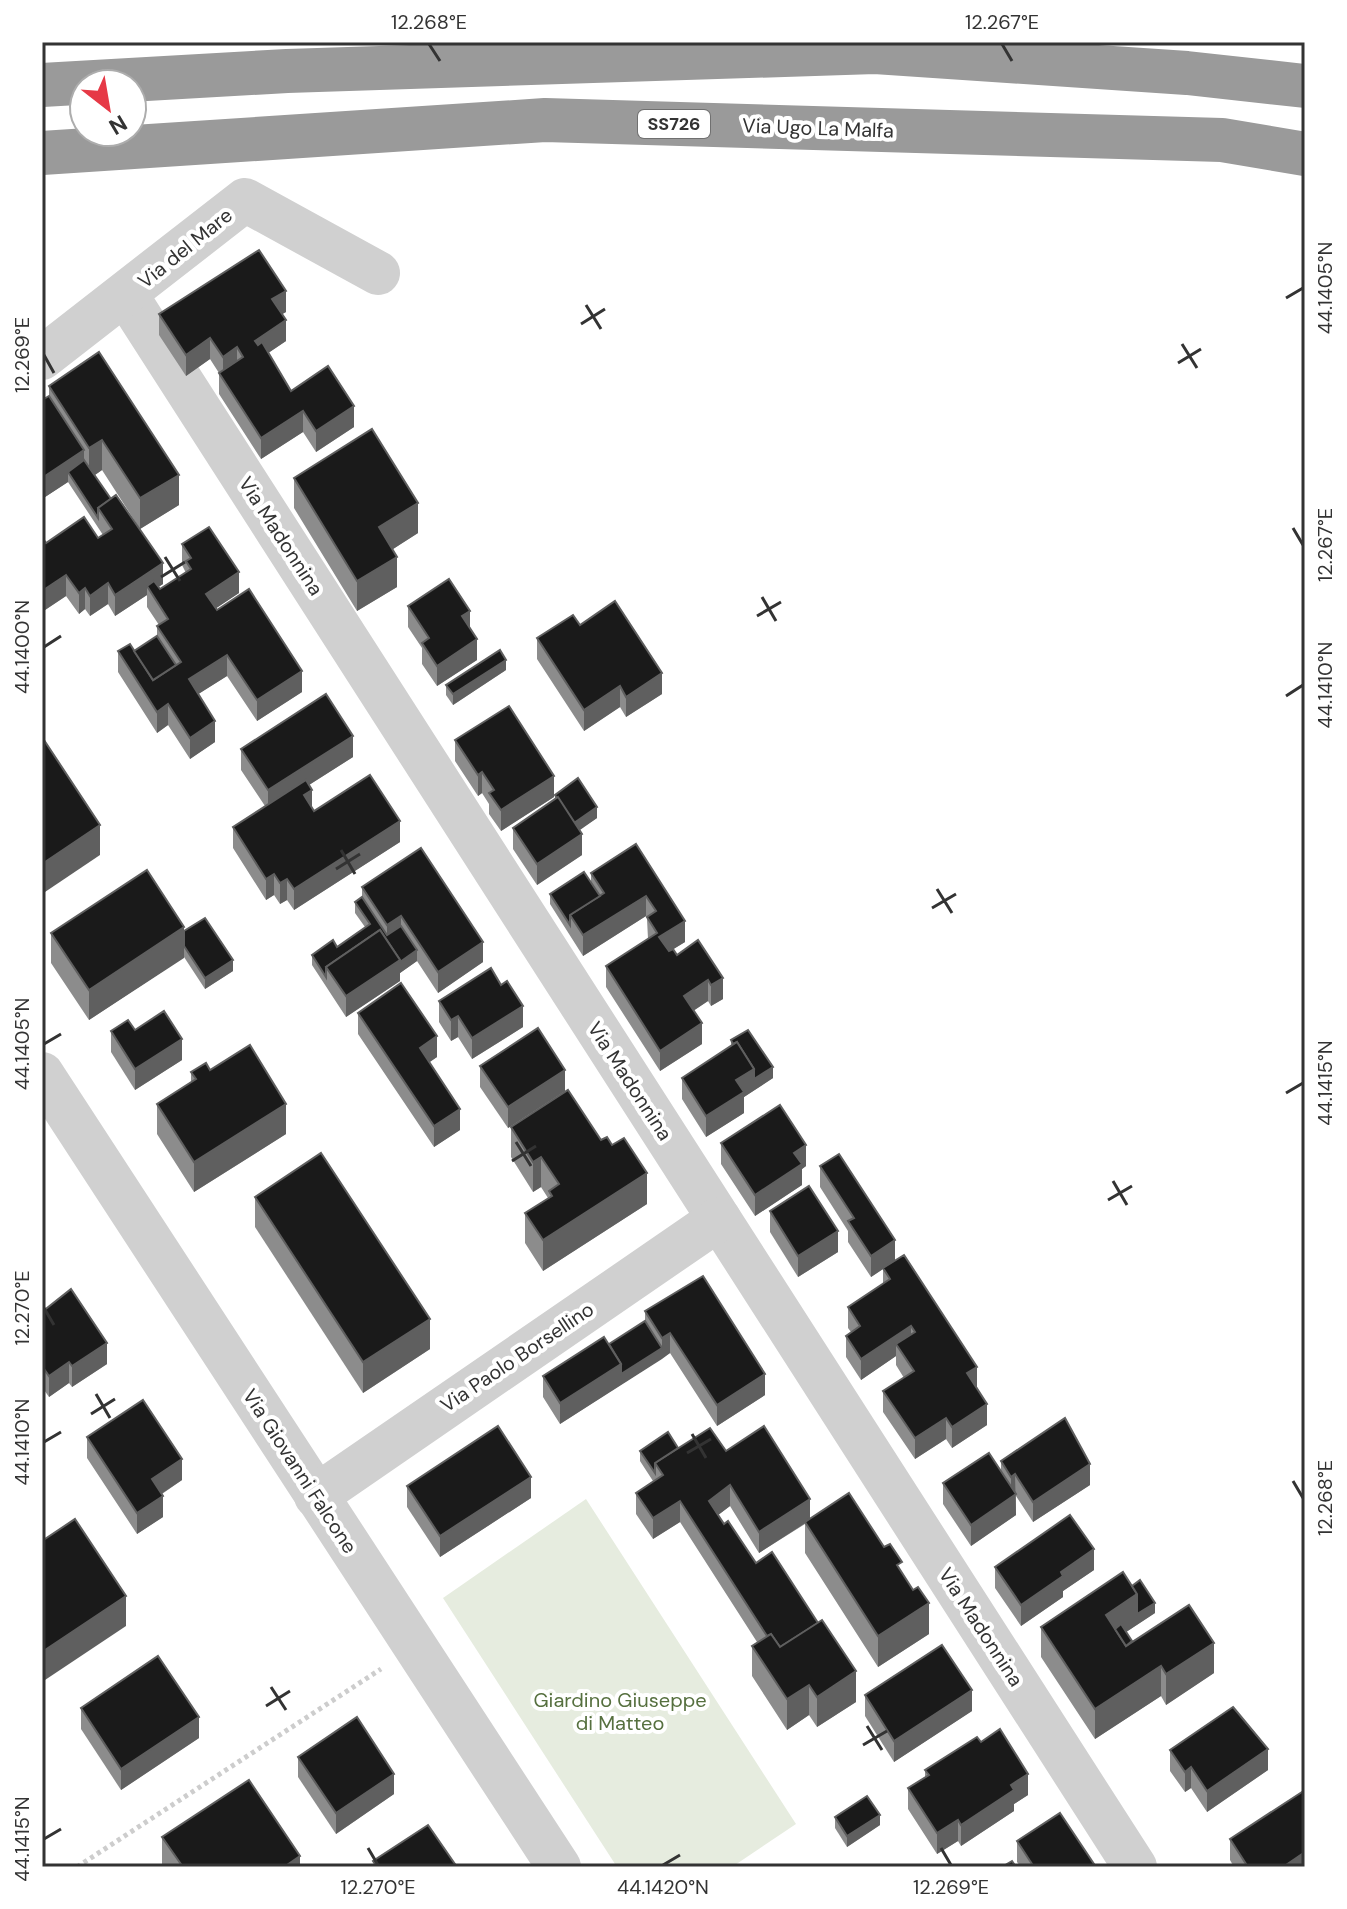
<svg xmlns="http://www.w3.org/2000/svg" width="1347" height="1909" viewBox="0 0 1347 1909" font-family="'DM Sans',sans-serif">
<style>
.green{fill:#e6ecdf}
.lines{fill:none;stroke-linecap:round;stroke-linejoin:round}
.path{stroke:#cdcdcd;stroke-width:5;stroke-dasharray:4 4;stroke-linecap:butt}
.street{stroke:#d0d0d0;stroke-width:44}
.highway{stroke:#9a9a9a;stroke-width:44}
.wall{fill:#8c8c8c}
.shaded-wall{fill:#5f5f5f}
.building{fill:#1a1a1a;stroke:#5f5f5f;stroke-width:2}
.ticks{fill:none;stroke:#333;stroke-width:3}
.labels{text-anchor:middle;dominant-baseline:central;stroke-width:8;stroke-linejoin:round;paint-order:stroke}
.shield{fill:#fff;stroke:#707070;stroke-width:2}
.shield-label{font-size:18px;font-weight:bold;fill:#333}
.street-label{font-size:20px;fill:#333;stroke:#fff}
.park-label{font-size:20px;fill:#56703f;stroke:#fff}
.neatline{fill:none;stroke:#333;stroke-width:3}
.ticks-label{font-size:20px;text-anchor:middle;fill:#333}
</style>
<rect width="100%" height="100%" fill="#fff"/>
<path class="green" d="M586,1499L796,1824L732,1867H617L443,1598Z"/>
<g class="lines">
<path class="path" d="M77,1867L381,1669"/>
<g class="street">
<path d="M126,295L1135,1867"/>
<path d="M42,358L245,200L378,273"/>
<path d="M42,1074L559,1867"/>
<path d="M316,1496L719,1219"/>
</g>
<g class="highway">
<path d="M42,85L287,71L875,52L1187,73L1305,86"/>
<path d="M42,153L545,120L1222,140L1305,154"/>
</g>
</g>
<g class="wall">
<path d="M286,312L282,314L286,341L268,353L291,391L354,427L316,452L303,432L261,459L219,394V373L210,359L186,376L159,335V314Z"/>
<path d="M49,386L179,505L140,529L102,470L95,475L163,584L158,587L160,589L186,573L182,565V544L239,593L216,608L302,692L257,721L227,676L198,694L215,742L190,759L168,725L157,733L118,672V651H134L157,636V626L159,625L147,607V595L115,616L108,604L90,616L85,609L79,614L66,596L42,612V537L46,543L98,538L103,535L68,482L42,499V400L49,396Z"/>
<path d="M294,478L418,533L393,549L397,587L357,611L294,508Z"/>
<path d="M408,606L470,629L477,660L437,686L422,664V648L408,627Z"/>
<path d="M580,625L662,694L626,717L620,707L584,731L537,659V638Z"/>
<path d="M506,670L453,705L446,695V685Z"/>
<path d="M455,740L554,797L501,831L489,814V804L482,793L478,796L455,761Z"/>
<path d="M241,749L353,757L309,785L312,809L314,811L400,842L294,910L287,900L280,904L274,895L266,900L233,848V827L265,806L241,770Z"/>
<path d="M555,795L597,818L579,830L582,855L537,885L513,849V828L555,799Z"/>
<path d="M636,844L685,942L670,951L677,955L698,940L723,999L711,1006L708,1001L693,1011L702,1044L660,1071L606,987V966L648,939L647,919L646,916L583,956L550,904V894L591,883V873Z"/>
<path d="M362,887L483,962L438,993L417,961L400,973V981L346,1017L312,965V955L337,947L365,927L355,913V902L362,898Z"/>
<path d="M184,931L233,971L205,989L184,957L89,1020L51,963V933Z"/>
<path d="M439,1001L523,1027L472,1059L458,1037L451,1041L439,1022Z"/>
<path d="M358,1013L437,1057L429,1062L460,1130L434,1147L358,1034Z"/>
<path d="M111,1031L182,1060L135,1090L111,1052Z"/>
<path d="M731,1040L773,1078L744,1097V1113L706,1137L682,1099V1078L731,1046Z"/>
<path d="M480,1066L565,1091L508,1128L480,1087Z"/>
<path d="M210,1070L286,1134L194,1192L157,1134V1104L191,1082V1072Z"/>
<path d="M511,1127L601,1140L612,1145L647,1204L543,1271L525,1243V1213L548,1198L541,1187L533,1192L511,1157Z"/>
<path d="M721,1143L806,1166L802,1169V1185L755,1216L721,1164Z"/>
<path d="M820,1166L895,1261L977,1387L987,1425L952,1448L946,1439L915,1459L883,1412V1391L904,1378L896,1365V1356L861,1380L846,1357V1336L851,1332L848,1328V1307L883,1284V1269L871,1277L848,1242V1231L820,1187Z"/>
<path d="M255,1197L430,1349L363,1393L255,1227Z"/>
<path d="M770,1211L838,1252L798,1277L770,1232Z"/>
<path d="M645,1311L765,1395L717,1426L670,1353L560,1424L543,1397V1376L609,1344L645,1321Z"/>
<path d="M42,1312L107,1364L72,1387L69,1383L49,1397L42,1387Z"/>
<path d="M87,1437L182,1480L162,1494L163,1517L137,1534L87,1458Z"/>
<path d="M678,1448L726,1451L810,1518L902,1573L929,1634L878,1667L805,1553V1524L759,1553L730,1506L718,1515L756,1563L856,1702L817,1727L809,1715L787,1730L752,1676V1646L757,1642L680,1522L653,1539L636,1514V1493L653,1481L640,1461V1451Z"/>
<path d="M1001,1461L1090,1485L1033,1522L1016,1496V1515L971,1546L943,1504V1483L1001,1471Z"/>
<path d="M407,1486L531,1498L440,1557L407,1507Z"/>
<path d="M995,1567L1094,1570L1063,1591V1597L1021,1626L995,1588Z"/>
<path d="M1155,1613L1126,1632L1132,1641L1214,1673L1166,1705L1161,1696L1095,1739L1041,1657V1627Z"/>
<path d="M865,1695L972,1711L894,1762L865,1716Z"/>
<path d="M81,1708L199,1738L121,1790L81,1729Z"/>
<path d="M1170,1750L1268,1770L1207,1812L1191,1788L1185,1792L1170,1771Z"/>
<path d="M298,1757L394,1794L336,1834L298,1777Z"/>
<path d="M925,1770L1028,1795L1014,1804V1811L961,1846L958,1841L937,1854L908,1809V1788L925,1777Z"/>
<path d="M835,1817L880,1825L847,1847L835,1828Z"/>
<path d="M162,1837L300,1867H162Z"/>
<path d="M1230,1839L1305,1867H1234L1230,1860Z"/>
<path d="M1017,1841L1096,1867H1021L1017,1862Z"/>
</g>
<g class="shaded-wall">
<path d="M286,291V312L272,320V299Z"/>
<path d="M286,320V341L255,362V341Z"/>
<path d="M210,338V359L186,376V355Z"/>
<path d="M237,347V368L223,378V357Z"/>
<path d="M354,406V427L316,452V431Z"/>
<path d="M303,411V432L261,459V438Z"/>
<path d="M102,440V470L89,479V448Z"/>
<path d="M84,450V471L68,472V482L42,499V478Z"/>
<path d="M179,475V505L140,529V498Z"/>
<path d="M418,503V533L379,558V527Z"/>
<path d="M397,557V587L357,611V581Z"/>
<path d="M163,563V584L151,592L147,586V595L115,616V595Z"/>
<path d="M239,572V593L206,615V594Z"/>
<path d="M66,575V596L42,612V591Z"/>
<path d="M108,583V604L90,616V596Z"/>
<path d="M85,588V609L79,614V593Z"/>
<path d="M470,611V632L462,616Z"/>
<path d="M477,639V660L437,686V666Z"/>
<path d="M227,655V676L189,700V679Z"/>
<path d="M506,660V670L453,705V694Z"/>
<path d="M302,671V692L257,721V700Z"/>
<path d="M662,673V694L626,717V697Z"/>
<path d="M620,686V707L584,731V710Z"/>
<path d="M168,704V725L157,733V712Z"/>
<path d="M215,721V742L190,759V738Z"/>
<path d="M353,736V757L268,811V790Z"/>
<path d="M482,772V793L478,796V775Z"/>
<path d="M554,776V797L501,831V810Z"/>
<path d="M312,790V811L304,795Z"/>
<path d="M597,807V818L570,837V826Z"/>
<path d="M400,821V842L294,910V889Z"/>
<path d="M100,825V855L42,894V864Z"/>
<path d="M582,834V855L537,885V864Z"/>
<path d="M274,874V895L266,900V879Z"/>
<path d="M287,879V900L280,904V883Z"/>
<path d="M646,896V916L583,956V935Z"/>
<path d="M401,916V937L387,946V925Z"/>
<path d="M685,921V942L659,958V937Z"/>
<path d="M184,927V958L89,1020V990Z"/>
<path d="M483,942V962L438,993V972Z"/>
<path d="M417,950V961L400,973V981L346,1017V996L400,960Z"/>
<path d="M233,960V971L205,989V978Z"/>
<path d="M723,978V999L711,1006V985Z"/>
<path d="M708,980V1001L684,1017V996Z"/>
<path d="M523,1006V1027L472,1059V1038Z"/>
<path d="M458,1016V1037L451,1041V1020Z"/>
<path d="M702,1023V1044L660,1071V1051Z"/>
<path d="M437,1036V1057L420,1069V1048Z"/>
<path d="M182,1039V1060L135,1090V1069Z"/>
<path d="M773,1067V1078L744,1097V1113L706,1137V1116L736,1080L754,1069Z"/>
<path d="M565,1070V1091L508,1128V1107Z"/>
<path d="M286,1104V1134L194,1192V1162Z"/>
<path d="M460,1109V1130L434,1147V1126Z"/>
<path d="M806,1145V1166L802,1169V1185L755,1216V1195L794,1153Z"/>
<path d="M541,1157V1187L533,1192V1162Z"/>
<path d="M647,1173V1204L543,1271V1240Z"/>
<path d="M838,1231V1252L798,1277V1256Z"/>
<path d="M895,1240V1261L871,1277V1256Z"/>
<path d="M430,1319V1349L363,1393V1362Z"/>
<path d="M911,1326V1347L896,1344V1356L861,1380V1359Z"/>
<path d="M670,1333V1353L662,1359V1338Z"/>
<path d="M107,1343V1364L72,1387V1366Z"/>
<path d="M662,1348V1359L560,1424V1403L621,1364Z"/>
<path d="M69,1362V1383L49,1397V1376Z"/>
<path d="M977,1367V1387L967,1394V1373Z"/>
<path d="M765,1374V1395L717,1426V1405Z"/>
<path d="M987,1404V1425L952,1448V1427Z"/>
<path d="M946,1418V1439L915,1459V1438Z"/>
<path d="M182,1459V1480L152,1500V1479Z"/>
<path d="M1090,1464V1485L1033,1522V1502Z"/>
<path d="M1015,1474L1016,1515L971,1546V1525L1011,1497V1477Z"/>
<path d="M531,1477V1498L440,1557V1536Z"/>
<path d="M730,1485V1506L709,1522V1501Z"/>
<path d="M163,1496V1517L137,1534V1513Z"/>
<path d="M810,1499V1520L759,1553V1532Z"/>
<path d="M680,1501V1522L653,1539V1518Z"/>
<path d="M1094,1549V1570L1063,1591V1597L1021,1626V1605L1061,1572Z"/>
<path d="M1137,1594L1155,1603V1613L1111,1642L1106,1615Z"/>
<path d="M126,1596V1626L42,1682V1652Z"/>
<path d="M929,1603V1634L878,1667V1636Z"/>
<path d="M1214,1643V1673L1166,1705V1674Z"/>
<path d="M1161,1666V1696L1095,1739V1709Z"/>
<path d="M856,1671V1702L817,1727V1697Z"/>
<path d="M809,1685V1715L787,1730V1699Z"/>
<path d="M972,1690V1711L894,1762V1741Z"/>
<path d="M199,1717V1738L121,1790V1769Z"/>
<path d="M1268,1749V1770L1207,1812V1791Z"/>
<path d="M1191,1767V1788L1185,1792V1772Z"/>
<path d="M394,1774V1794L336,1834V1813Z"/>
<path d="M1028,1774V1795L1014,1804V1811L961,1846V1825L1011,1785Z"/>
<path d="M880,1815V1825L847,1847V1836Z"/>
<path d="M958,1820V1841L937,1854V1833Z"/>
<path d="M1305,1852V1867H1283Z"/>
<path d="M300,1856V1867H284Z"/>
</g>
<g class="building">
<path d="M259,250L286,291L272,299L286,320L255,341L258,345L262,342L291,391L328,366L354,406L316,431L303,411L261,438L219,373L243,357L237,347L223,357L210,338L186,355L159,314Z"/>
<path d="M99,352L179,475L140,498L102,440L89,448L49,386Z"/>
<path d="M49,396L84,450L42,478V400Z"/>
<path d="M372,429L418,503L379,527L397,557L357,581L294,478Z"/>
<path d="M84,460L111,499L98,508V518L68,472Z"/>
<path d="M116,495L163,563L115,595L108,583L90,596L85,588L79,593L66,575L42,591V537L46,543L84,517L98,538L112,529L98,508Z"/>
<path d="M209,527L239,572L206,594L217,610L249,589L302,671L257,700L227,655L189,679L215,721L190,738L168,704L157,712L118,651L130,644L153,680L181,662L157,626L168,619L147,586L154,581L160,589L191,569L186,561L191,558L182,544Z"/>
<path d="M449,579L470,611L462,616L477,639L437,666L422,643L429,638L408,606Z"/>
<path d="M615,601L662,673L626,697L620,686L584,710L537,638L573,615L580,625Z"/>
<path d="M157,636L176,665L153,680L134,651Z"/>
<path d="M500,650L506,660L453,694L446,685Z"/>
<path d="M326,694L353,736L268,790L241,749Z"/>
<path d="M509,706L554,776L501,810L489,793L494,790L482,772L478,775L455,740Z"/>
<path d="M42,737L100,825L42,864Z"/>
<path d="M370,775L400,821L294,889L287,879L280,883L274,874L266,879L233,827L306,780L312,790L304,795L314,811Z"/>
<path d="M578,778L597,807L574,823L555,795Z"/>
<path d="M558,797L582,834L537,864L513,828Z"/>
<path d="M636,844L685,921L659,937L669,951L673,949L677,955L698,940L723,978L711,985L708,980L684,996L702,1023L660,1051L606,966L657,933L647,917L656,911L646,896L583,935L570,915L604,893L591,873Z"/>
<path d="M421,848L483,942L438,972L401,916L387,925L362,887Z"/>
<path d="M147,870L184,927L89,990L51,933Z"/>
<path d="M584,872L600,896L570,915V925L550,894Z"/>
<path d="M362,897L387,935L401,926L417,950L400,962V960L380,930L326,967V977L312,955L333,940L337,947L370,924L355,902Z"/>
<path d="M205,918L233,960L205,978L184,946V931Z"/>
<path d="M380,930L400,960L346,996L326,967Z"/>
<path d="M491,968L501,985L507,981L523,1006L472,1038L458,1016L451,1020L439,1001Z"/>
<path d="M401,983L437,1036L420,1048L460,1109L434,1126L358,1013Z"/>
<path d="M164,1011L182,1039L135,1069L111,1031L128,1020L135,1030Z"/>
<path d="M538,1028L565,1070L508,1107L480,1066Z"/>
<path d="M748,1030L773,1067L754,1079V1069L737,1042L733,1044L731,1040Z"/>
<path d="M737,1042L754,1069L736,1080L744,1092L706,1116L682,1078Z"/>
<path d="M250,1045L286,1104L194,1162L157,1104L196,1079L191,1072L206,1063L210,1070Z"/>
<path d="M568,1090L601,1140L607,1137L612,1145L624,1138L647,1173L543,1240L525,1213L552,1196L549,1191L559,1184L541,1157L533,1162L511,1127Z"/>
<path d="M780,1105L806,1145L794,1153L802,1164L755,1195L721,1143Z"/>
<path d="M321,1153L430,1319L363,1362L255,1197Z"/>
<path d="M839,1154L895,1240L871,1256L848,1221L854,1218L820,1166Z"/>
<path d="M809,1186L838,1231L798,1256L770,1211Z"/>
<path d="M904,1255L977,1367L967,1373L987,1404L952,1427L946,1418L915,1438L883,1391L914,1371L896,1344L915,1332L911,1326L861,1359L846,1336L860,1326L848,1307L890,1279L883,1268Z"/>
<path d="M703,1276L765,1374L717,1405L670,1333L662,1338L645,1311Z"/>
<path d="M71,1289L107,1343L72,1366L69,1362L49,1376L42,1366V1312Z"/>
<path d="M645,1321L662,1348L621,1374V1364L609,1344Z"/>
<path d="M604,1337L621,1364L560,1403L543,1376Z"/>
<path d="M143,1400L182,1459L152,1479L163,1496L137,1513L87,1437Z"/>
<path d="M1065,1418L1090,1464L1033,1502L1015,1474L1011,1477L1001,1461Z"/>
<path d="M498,1426L531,1477L440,1536L407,1486Z"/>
<path d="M764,1426L810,1499L759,1532L730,1485L709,1501L724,1524L728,1521L756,1563L772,1552L818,1623L780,1647L771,1634L767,1636L680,1501L653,1518L636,1493L663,1475L655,1463L710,1428L726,1451Z"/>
<path d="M668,1432L678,1448L655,1463V1473L640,1451Z"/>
<path d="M989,1453L1016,1494L971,1525L943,1483Z"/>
<path d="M849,1493L884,1547L890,1544L902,1562L897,1565L913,1590L918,1587L929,1603L878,1636L805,1522Z"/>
<path d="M1070,1515L1094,1549L1061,1572L1063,1576L1021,1605L995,1567Z"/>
<path d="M75,1519L126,1596L42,1652V1541Z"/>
<path d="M1123,1572L1137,1594L1106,1615L1126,1646L1189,1605L1214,1643L1166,1674L1161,1666L1095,1709L1041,1627Z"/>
<path d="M1140,1580L1155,1603L1137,1614V1594L1132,1586Z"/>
<path d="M822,1620L856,1671L817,1697L809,1685L787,1699L752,1646L771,1634L780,1647Z"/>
<path d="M1121,1624L1132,1641L1126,1646L1115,1629Z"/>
<path d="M942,1645L972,1690L894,1741L865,1695Z"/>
<path d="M158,1656L199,1717L121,1769L81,1708Z"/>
<path d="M1233,1707L1268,1749L1207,1791L1191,1767L1185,1772L1170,1750Z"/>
<path d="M357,1717L394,1774L336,1813L298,1757Z"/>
<path d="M1000,1729L1028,1774L1011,1785L1014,1790L961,1825L958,1820L937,1833L908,1788L929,1775L925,1770L977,1737L981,1742Z"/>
<path d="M249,1780L300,1856L284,1867H183L162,1837Z"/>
<path d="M1305,1790V1852L1283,1867H1248L1230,1839Z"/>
<path d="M867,1796L880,1815L847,1836L835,1817Z"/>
<path d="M1060,1813L1096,1867H1034L1017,1841Z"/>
<path d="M428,1825L457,1867H377L373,1861Z"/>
<path d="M1012,1861L1016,1867H1002Z"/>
</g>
<path class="ticks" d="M429,44L440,61M1002,44L1012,61M1286,298L1303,288M586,305L601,329M581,324L605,309M1182,344L1197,368M44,355L54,373M1178,363L1201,349M1293,528L1303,545M165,557L180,581M161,577L185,562M762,597L776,621M757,616L781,602M44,647L61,636M1286,696L1303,685M341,850L355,874M336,869L360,854M937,889L952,913M932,908L956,894M44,1044L61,1034M1286,1093L1303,1083M516,1142L531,1166M512,1161L536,1146M1113,1181L1127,1205M1108,1200L1132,1186M44,1308L54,1325M96,1394L110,1418M91,1414L115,1399M692,1434L706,1458M44,1442L61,1432M687,1453L711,1439M1293,1481L1303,1498M271,1687L286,1710M266,1706L290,1691M867,1726L882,1750M863,1745L887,1731M44,1839L61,1829M368,1848L378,1865M941,1848L951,1865M663,1865L680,1855"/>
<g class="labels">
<rect class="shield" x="638" y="110" width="72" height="28" rx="6"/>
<g class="shield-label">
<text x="674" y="124">SS726</text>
</g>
<g class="street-label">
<text transform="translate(818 128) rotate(2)">Via Ugo La Malfa</text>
<text transform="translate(185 248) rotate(-39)">Via del Mare</text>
<text transform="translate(281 536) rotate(57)">Via Madonnina</text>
<text transform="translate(630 1081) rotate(57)">Via Madonnina</text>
<text transform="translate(517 1357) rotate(-34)">Via Paolo Borsellino</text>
<text transform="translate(300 1471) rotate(57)">Via Giovanni Falcone</text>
<text transform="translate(981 1627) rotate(57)">Via Madonnina</text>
</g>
<g class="park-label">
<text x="620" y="1700">Giardino Giuseppe<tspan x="620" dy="23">di Matteo</tspan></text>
</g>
</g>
<rect width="1347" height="1909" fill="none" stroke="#ffffff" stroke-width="88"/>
<g transform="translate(108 108) rotate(149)"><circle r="38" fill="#ffffff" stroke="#adadad" stroke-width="2"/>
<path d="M0-6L14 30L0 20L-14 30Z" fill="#e63946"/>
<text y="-12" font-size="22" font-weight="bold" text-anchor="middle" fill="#333333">N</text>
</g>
<rect x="44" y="44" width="1259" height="1821" class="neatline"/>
<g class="ticks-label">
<text x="429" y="29">12.268°E</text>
<text x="1002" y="29">12.267°E</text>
<text transform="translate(1325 288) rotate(-90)" y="7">44.1405°N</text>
<text transform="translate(22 355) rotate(-90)" y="7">12.269°E</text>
<text transform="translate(1325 545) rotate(-90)" y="7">12.267°E</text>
<text transform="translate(22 647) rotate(-90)" y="7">44.1400°N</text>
<text transform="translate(1325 685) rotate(-90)" y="7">44.1410°N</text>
<text transform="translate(22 1044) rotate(-90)" y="7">44.1405°N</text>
<text transform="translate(1325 1083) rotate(-90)" y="7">44.1415°N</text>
<text transform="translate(22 1308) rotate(-90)" y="7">12.270°E</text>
<text transform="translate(22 1442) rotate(-90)" y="7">44.1410°N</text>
<text transform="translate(1325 1498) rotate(-90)" y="7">12.268°E</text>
<text transform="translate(22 1839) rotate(-90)" y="7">44.1415°N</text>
<text x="378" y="1894">12.270°E</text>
<text x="663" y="1894">44.1420°N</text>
<text x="951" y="1894">12.269°E</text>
</g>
</svg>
